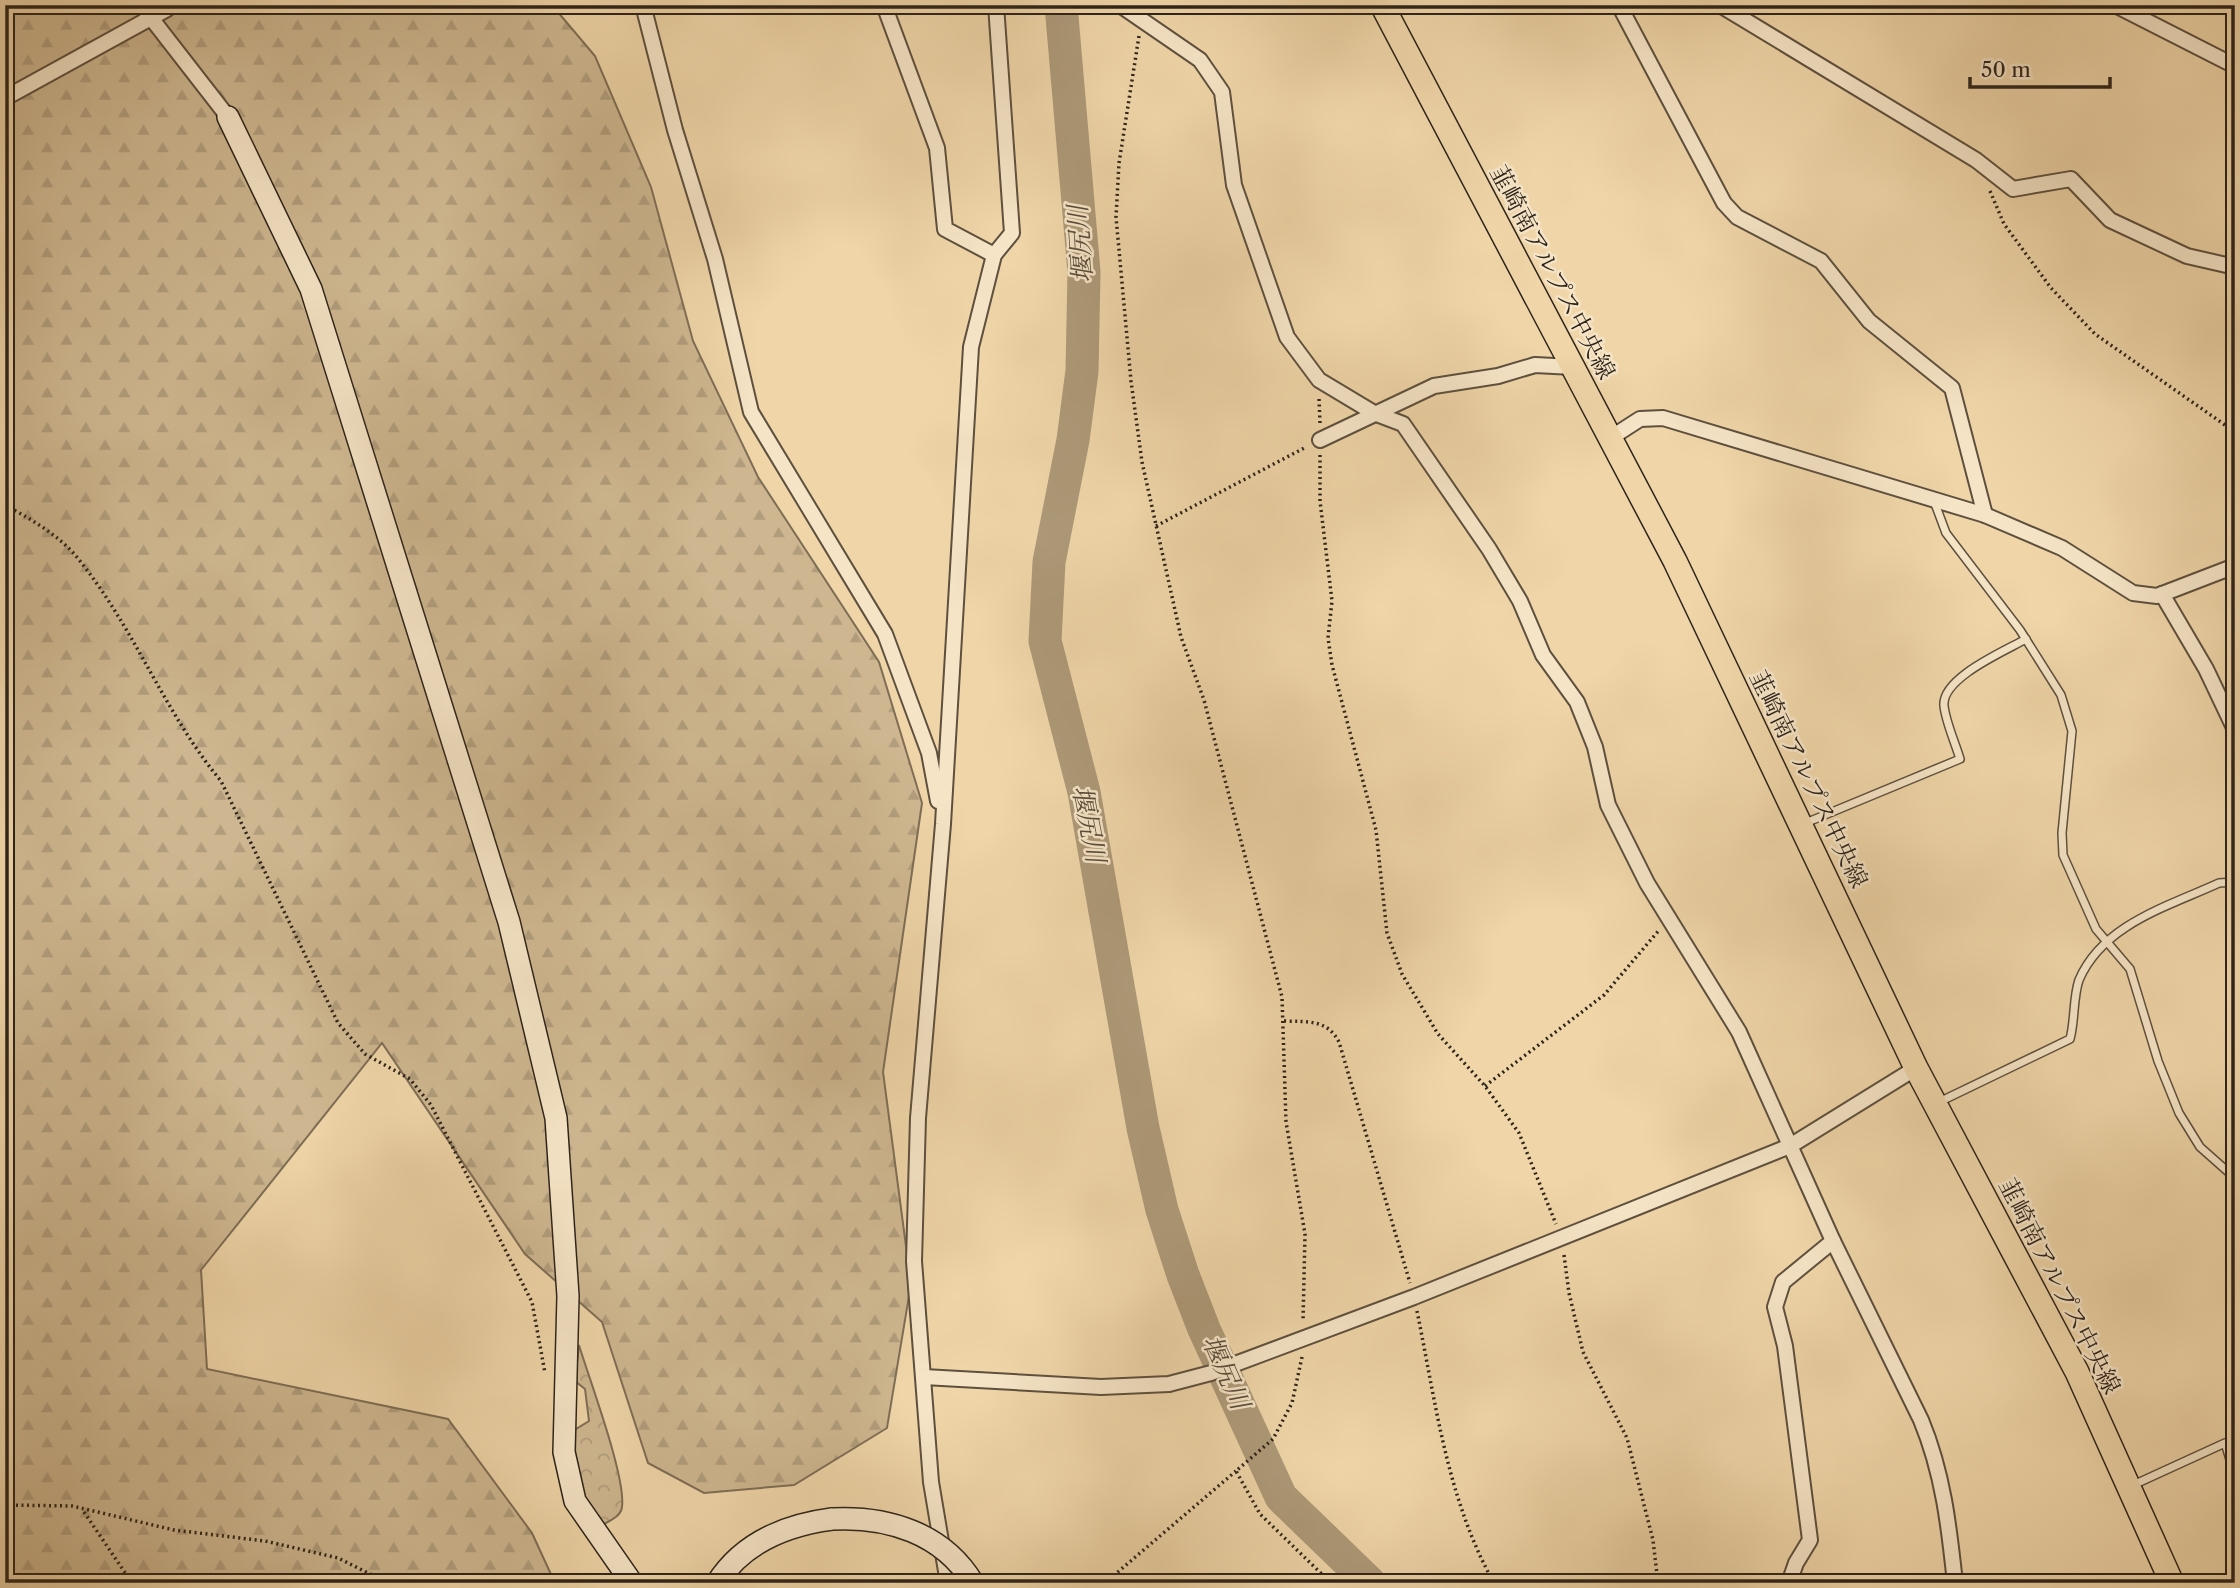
<svg xmlns="http://www.w3.org/2000/svg" width="2240" height="1588" viewBox="0 0 2240 1588" font-family="'Libre Caslon Text','Noto Serif JP',serif">
<style>
.forest{fill:url(#forest-firs);stroke:#7e6e56;stroke-width:2}
.park{fill:url(#park-crowns);stroke:#7e6e56;stroke-width:2}
.lines{fill:none;stroke-linecap:round;stroke-linejoin:round}
.river{stroke:#ad9978;stroke-width:33}
.lane-casing{stroke:#5e503e;stroke-width:10}
.street-casing{stroke:#5e503e;stroke-width:18}
.secondary-casing{stroke:#2d241b;stroke-width:24}
.primary-casing{stroke:#2d241b;stroke-width:26}
.path{stroke:#2d241b;stroke-width:3.5;stroke-dasharray:2 3.5;stroke-linecap:butt}
.lane{stroke:#f5e4c6;stroke-width:7}
.street{stroke:#f5e4c6;stroke-width:14}
.secondary{stroke:#f5e4c6;stroke-width:21}
.primary{stroke:#efd5a8;stroke-width:23}
.secondary-bridge-casing{stroke:#2d241b;stroke-width:24;stroke-linecap:butt}
.secondary-bridge{stroke:#f5e4c6;stroke-width:21}
.labels{text-anchor:middle;dominant-baseline:central;stroke-width:5;stroke-linejoin:round;paint-order:stroke}
.street-label{font-size:24px;fill:#2d241b;stroke:#f5e4c6}
.water-label{font-size:26px;font-style:italic;fill:#5a4d3c;stroke:#f5e4c6}
</style>
<defs>
<pattern id="forest-firs" width="22" height="20" patternUnits="userSpaceOnUse" patternTransform="scale(1.75)"><rect width="22" height="20" fill="#ceb790"/><path d="M5 1l3.5 6h-7zM16 11l3.5 6h-7z" fill="#b19d7c"/></pattern>
<pattern id="park-crowns" width="20" height="18" patternUnits="userSpaceOnUse" patternTransform="scale(1.75)"><rect width="20" height="18" fill="#ceb790"/><path d="M2 6a3 3 0 1 1 6 0M12 15a3 3 0 1 1 6 0" fill="none" stroke="#b19d7c"/></pattern>
</defs>
<rect width="100%" height="100%" fill="#efd5a8"/>
<filter id="stains"><feTurbulence type="fractalNoise" baseFrequency=".00286" numOctaves="4"/><feColorMatrix values="0 0 0 0 .2 0 0 0 0 .09 0 0 0 0 .02 0 0 0 .5 -.17"/></filter>
<radialGradient id="worn" r=".72"><stop offset=".6" stop-color="#630" stop-opacity="0"/><stop offset="1" stop-color="#630" stop-opacity=".3"/></radialGradient>
<path class="forest" d="M5,5H552L595,56L651,187L693,341L758,477L879,662L922,803L883,1072L911,1284L887,1428L794,1485L704,1493L648,1463L602,1322L525,1254L382,1043L201,1270L207,1369L448,1419L532,1533L555,1583H5Z"/>
<path class="park" d="M579,1345C589,1379 626,1476 622,1507C621,1516 611,1520 604,1524L575,1501L563,1437L589,1421L585,1389L575,1381Z"/>
<g class="lines">
<path class="river" d="M1061,5L1084,272L1082,371L1073,440L1049,562L1045,641L1084,792L1143,1128L1162,1210L1183,1275L1204,1329L1281,1497L1370,1583"/>
<defs>
<g id="lane">
<path d="M1934,501L1946,533L2020,630L2061,695L2072,731L2062,833L2063,855L2096,929L2130,969L2158,1061L2179,1113L2200,1147L2235,1178"/>
<path d="M1803,824L1960,759C1955,742 1946,723 1944,706C1941,678 2005,651 2026,639"/>
<path d="M1937,1103L2070,1039C2075,1021 2073,997 2079,980C2103,924 2169,906 2219,883L2235,882"/>
<path d="M2131,1486L2225,1443L2235,1476"/>
</g>
<g id="street">
<path d="M141,5L228,117"/>
<path d="M643,5L675,130L715,259L751,412L885,634L929,753L938,801"/>
<path d="M884,5L937,148L945,229L994,255"/>
<path d="M1120,5L1200,60L1222,92L1234,185L1287,337L1319,380L1374,413L1403,424L1489,549L1520,601L1543,655L1577,702L1595,747L1608,805L1647,883L1739,1032L1833,1241L1921,1420C1943,1473 1949,1526 1955,1583"/>
<path d="M1619,5L1724,203L1737,217L1821,261L1869,321L1952,388L1985,515"/>
<path d="M1720,5L1976,160L2013,189L2071,179L2110,220L2187,256L2235,267"/>
<path d="M2115,5L2235,66"/>
<path d="M5,98L167,9"/>
<path d="M1612,437L1640,419L1663,418L1985,515L2062,548L2133,593L2157,596L2235,566"/>
<path d="M1320,440L1434,386L1498,376L1535,365L1573,367"/>
<path d="M2162,594L2206,669L2235,730"/>
<path d="M924,1377L1101,1387L1169,1384L1211,1373L1414,1297L1790,1146L1916,1068"/>
<path d="M948,1583L931,1482L914,1261L918,1118L943,824L971,347L994,255L1012,233L996,5"/>
<path d="M1789,1583L1796,1563L1810,1540L1785,1346L1775,1307L1783,1282L1833,1241"/>
</g>
<g id="secondary">
<path d="M228,117L311,289L509,922L556,1118L568,1296L564,1452L575,1501L632,1583"/>
<path d="M717,1583C743,1542 786,1525 832,1519"/>
</g>
<path id="primary" d="M1382,5L1675,561L1916,1068L2077,1372L2172,1583"/>
</defs>
<use href="#lane" class="lane-casing"/>
<use href="#street" class="street-casing"/>
<use href="#secondary" class="secondary-casing"/>
<use href="#primary" class="primary-casing"/>
<g class="path">
<path d="M1139,36L1119,163L1116,217L1131,381L1142,462L1181,637L1204,700L1282,997L1286,1122L1305,1234L1303,1321"/>
<path d="M1990,191L2004,224L2051,288L2095,334L2235,432"/>
<path d="M1319,399L1320,423"/>
<path d="M1320,455V501L1332,601L1328,638L1332,665L1376,830L1387,933L1402,974L1438,1034L1485,1086L1519,1133L1556,1224"/>
<path d="M5,505C29,518 57,534 75,555C133,624 164,713 221,781L338,1023L365,1054L410,1079L431,1105L532,1302L545,1373"/>
<path d="M1156,526L1306,447"/>
<path d="M1284,1021C1308,1022 1327,1019 1339,1042L1410,1283"/>
<path d="M1485,1086L1604,995L1660,929"/>
<path d="M1564,1255L1569,1293L1583,1352L1627,1438L1653,1540L1658,1583"/>
<path d="M1417,1311C1436,1404 1447,1499 1494,1583"/>
<path d="M1302,1357L1292,1403L1273,1439L1236,1471L1260,1514L1331,1583"/>
<path d="M5,1505L72,1506L174,1530L265,1541L338,1558L388,1583"/>
<path d="M84,1512L132,1583"/>
<path d="M1105,1583L1236,1471"/>
</g>
<use href="#lane" class="lane"/>
<use href="#street" class="street"/>
<use href="#secondary" class="secondary"/>
<use href="#primary" class="primary"/>
<defs>
<path id="secondary-bridge" d="M832,1519C887,1516 943,1533 973,1583"/>
</defs>
<use href="#secondary-bridge" class="secondary-bridge-casing"/>
<use href="#secondary-bridge" class="secondary-bridge"/>
</g>
<g class="labels">
<g class="street-label">
<text transform="translate(1553 272) rotate(62)">韮崎南アルプス中央線</text>
<text transform="translate(1809 779) rotate(64)">韮崎南アルプス中央線</text>
<text transform="translate(2060 1286) rotate(63)">韮崎南アルプス中央線</text>
</g>
<g class="water-label">
<text transform="translate(1080 244) rotate(-94)">堰尻川</text>
<text transform="translate(1089 824) rotate(79)">堰尻川</text>
<text transform="translate(1226 1372) rotate(66)">堰尻川</text>
</g>
</g>
<rect width="2240" height="1588" fill="none" stroke="#efd5a8" stroke-width="28"/>
<rect x="7" y="7" width="2226" height="1574" fill="none" stroke="#2d241b" stroke-width="3.5"/>
<rect x="14" y="14" width="2212" height="1560" fill="none" stroke="#2d241b" stroke-width="2"/>
<path d="M1970 77v10h140v-10" fill="none" stroke="#2d241b" stroke-width="3.5"/>
<text x="1981" y="77" font-size="21" fill="#2d241b" stroke="#f5e4c6" stroke-width="5" paint-order="stroke">50 m</text>
<rect width="100%" height="100%" filter="url(#stains)"/>
<rect width="100%" height="100%" fill="url(#worn)"/>
</svg>
